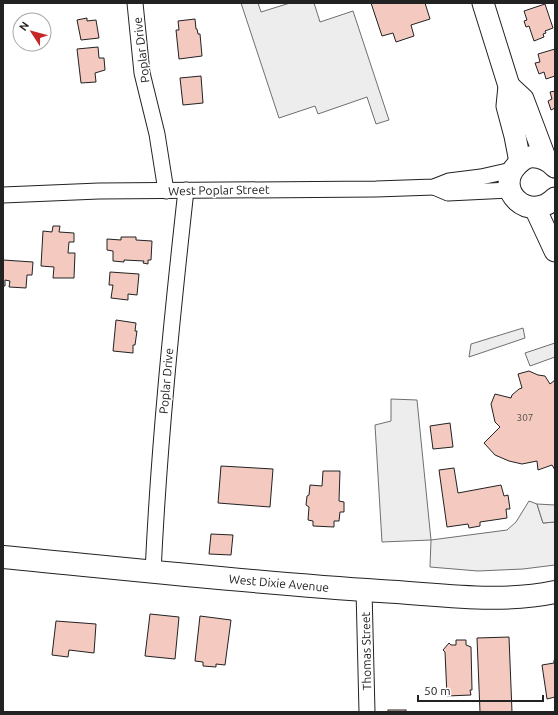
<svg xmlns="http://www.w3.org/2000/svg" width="558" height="715" viewBox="0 0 558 715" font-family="Ubuntu,sans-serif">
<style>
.green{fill:#eee;stroke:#6f6f6f}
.parking{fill:#ededed;stroke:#6f6f6f}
.building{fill:#f3c9c0;stroke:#222}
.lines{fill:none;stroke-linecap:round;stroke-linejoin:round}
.street-casing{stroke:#222;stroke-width:17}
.secondary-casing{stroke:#222;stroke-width:23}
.primary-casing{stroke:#222;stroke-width:24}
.street{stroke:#fff;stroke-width:15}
.secondary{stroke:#fff;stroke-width:21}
.primary{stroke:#fff;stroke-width:22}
.labels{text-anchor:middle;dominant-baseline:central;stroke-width:3;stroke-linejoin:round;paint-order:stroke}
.number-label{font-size:10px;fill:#564c4a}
.street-label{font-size:12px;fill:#222;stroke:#fff}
</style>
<rect width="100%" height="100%" fill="#fff"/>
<path class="green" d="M529,501L537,504L543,523L555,522V565L523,569L478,571L430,567L431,540L507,530L516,522Z"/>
<g class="parking">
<path d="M241,3H258L261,12L290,3H314L320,22L353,11L389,120L376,124L367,97L318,114L315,106L279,118Z"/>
<path d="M523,328L525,338L469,357L471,344Z"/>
<path d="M555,343V357L530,366L525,353Z"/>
<path d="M391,399L417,400L431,540L382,542L375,425L391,421Z"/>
<path d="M537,504L555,505V522L543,523Z"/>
</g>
<g class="building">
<path d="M371,3H425L430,19L411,25L414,36L396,42L393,33L382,36Z"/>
<path d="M545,4L553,28L545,31L546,33L543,34L544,37L534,41L529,26L526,27L524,21L527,20L524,11Z"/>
<path d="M87,18V21L96,20L99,38L81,40L77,20Z"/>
<path d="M195,19L196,29H197L198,34H200L202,56L179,59L176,30H179L178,21Z"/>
<path d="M98,47L99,58H104L105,70L95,73L96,82L81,83L77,49Z"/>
<path d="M555,49V76L546,79L544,72L539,74L535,63L540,62L538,54Z"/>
<path d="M201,76L203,103L183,105L180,78Z"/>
<path d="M555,91V108L551,110L548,101L552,99L550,92Z"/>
<path d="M53,226H60L59,232L74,233V242H69L68,253H75L74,278H53L54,267L41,266L43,231L52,232Z"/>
<path d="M121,237H136V240L152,241L151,260H148V264L143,263L144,261L124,260V262L113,261V251L107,250V239L121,240Z"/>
<path d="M3,260L33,262L32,275H27L26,288L9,287L10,281L5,280V286H3Z"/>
<path d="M110,272L139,274L137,295L128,294V300L111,298L113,285H109Z"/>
<path d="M116,320L136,323L135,331H137L135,345H133V353L113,351Z"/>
<path d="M529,371L538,375L545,376L550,384L555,380V470L552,465L538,470L537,461L522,464L509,461L495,455L484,443L500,427L495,422L491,404L495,394L511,398L512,395L519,389L522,388L518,374Z"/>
<path d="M450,423L453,447L433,449L430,426Z"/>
<path d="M221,466L273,469L270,507L218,503Z"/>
<path d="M454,468L458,493L501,485L504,496L508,495L510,509H506L507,518L480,522V526L469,528L468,524L447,527L439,470Z"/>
<path d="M323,471H340L339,501L344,502V512H340L339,521H334V527L313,526V521L308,520L309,507L306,505L307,496L309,495L310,485L322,486Z"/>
<path d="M211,534L233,535L231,555L209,554Z"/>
<path d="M150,614L179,617L175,659L145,656Z"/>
<path d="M200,616L231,620L225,665L216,664V667L203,666V662L195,661Z"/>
<path d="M56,621L96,624L94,653L69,650L68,657L52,655Z"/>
<path d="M509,637L512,712H480L477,638Z"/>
<path d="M456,640H466V645L471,647L472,690H470L471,695L447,696L445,652L443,650L449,643L451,645H456Z"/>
<path d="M554,660H555V697L547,699L542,665L554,663Z"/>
<rect x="388" y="710" width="18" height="2"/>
</g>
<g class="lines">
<defs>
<g id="street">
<path d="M135,3L142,73L157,134L166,191"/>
<path d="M434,187L448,193L510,190"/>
<path d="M3,195L99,191L376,189L434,187L449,181L481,177L512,170"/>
<path d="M153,572C159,444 172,317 186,190"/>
<path d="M364,590L367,712"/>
</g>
<g id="secondary">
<path d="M483,3L509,86L507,106L515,136L520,162"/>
<path d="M509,86L523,99L546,160"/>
<path d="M555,167C548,160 540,156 530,157C525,158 521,161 517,165C493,190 529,224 555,198"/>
<path d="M535,208L555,251"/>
</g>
<path id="primary" d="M3,557C129,569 254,583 380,591C438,594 498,604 555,592"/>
</defs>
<use href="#street" class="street-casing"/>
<use href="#secondary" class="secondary-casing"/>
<use href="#primary" class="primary-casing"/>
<use href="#street" class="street"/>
<use href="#secondary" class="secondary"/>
<use href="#primary" class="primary"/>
</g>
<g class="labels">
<g class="number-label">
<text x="525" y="417">307</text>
</g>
<g class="street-label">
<text transform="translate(141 50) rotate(-97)">Poplar Drive</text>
<text transform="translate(219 190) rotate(-1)">West Poplar Street</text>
<text transform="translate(166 381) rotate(-85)">Poplar Drive</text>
<text transform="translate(279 583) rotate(5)">West Dixie Avenue</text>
<text transform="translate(366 651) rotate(-91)">Thomas Street</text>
</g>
</g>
<rect width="558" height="715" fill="none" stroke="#222222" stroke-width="8"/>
<g transform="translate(32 32) rotate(306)"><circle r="19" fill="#ffffff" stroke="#a7a7a7"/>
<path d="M0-3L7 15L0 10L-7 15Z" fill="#c62828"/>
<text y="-6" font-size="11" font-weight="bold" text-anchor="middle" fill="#222222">N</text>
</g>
<path d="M418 695v6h125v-6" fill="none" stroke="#222222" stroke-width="2"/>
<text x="424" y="695" font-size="12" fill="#222222" stroke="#ffffff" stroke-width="3" paint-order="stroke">50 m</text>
</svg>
